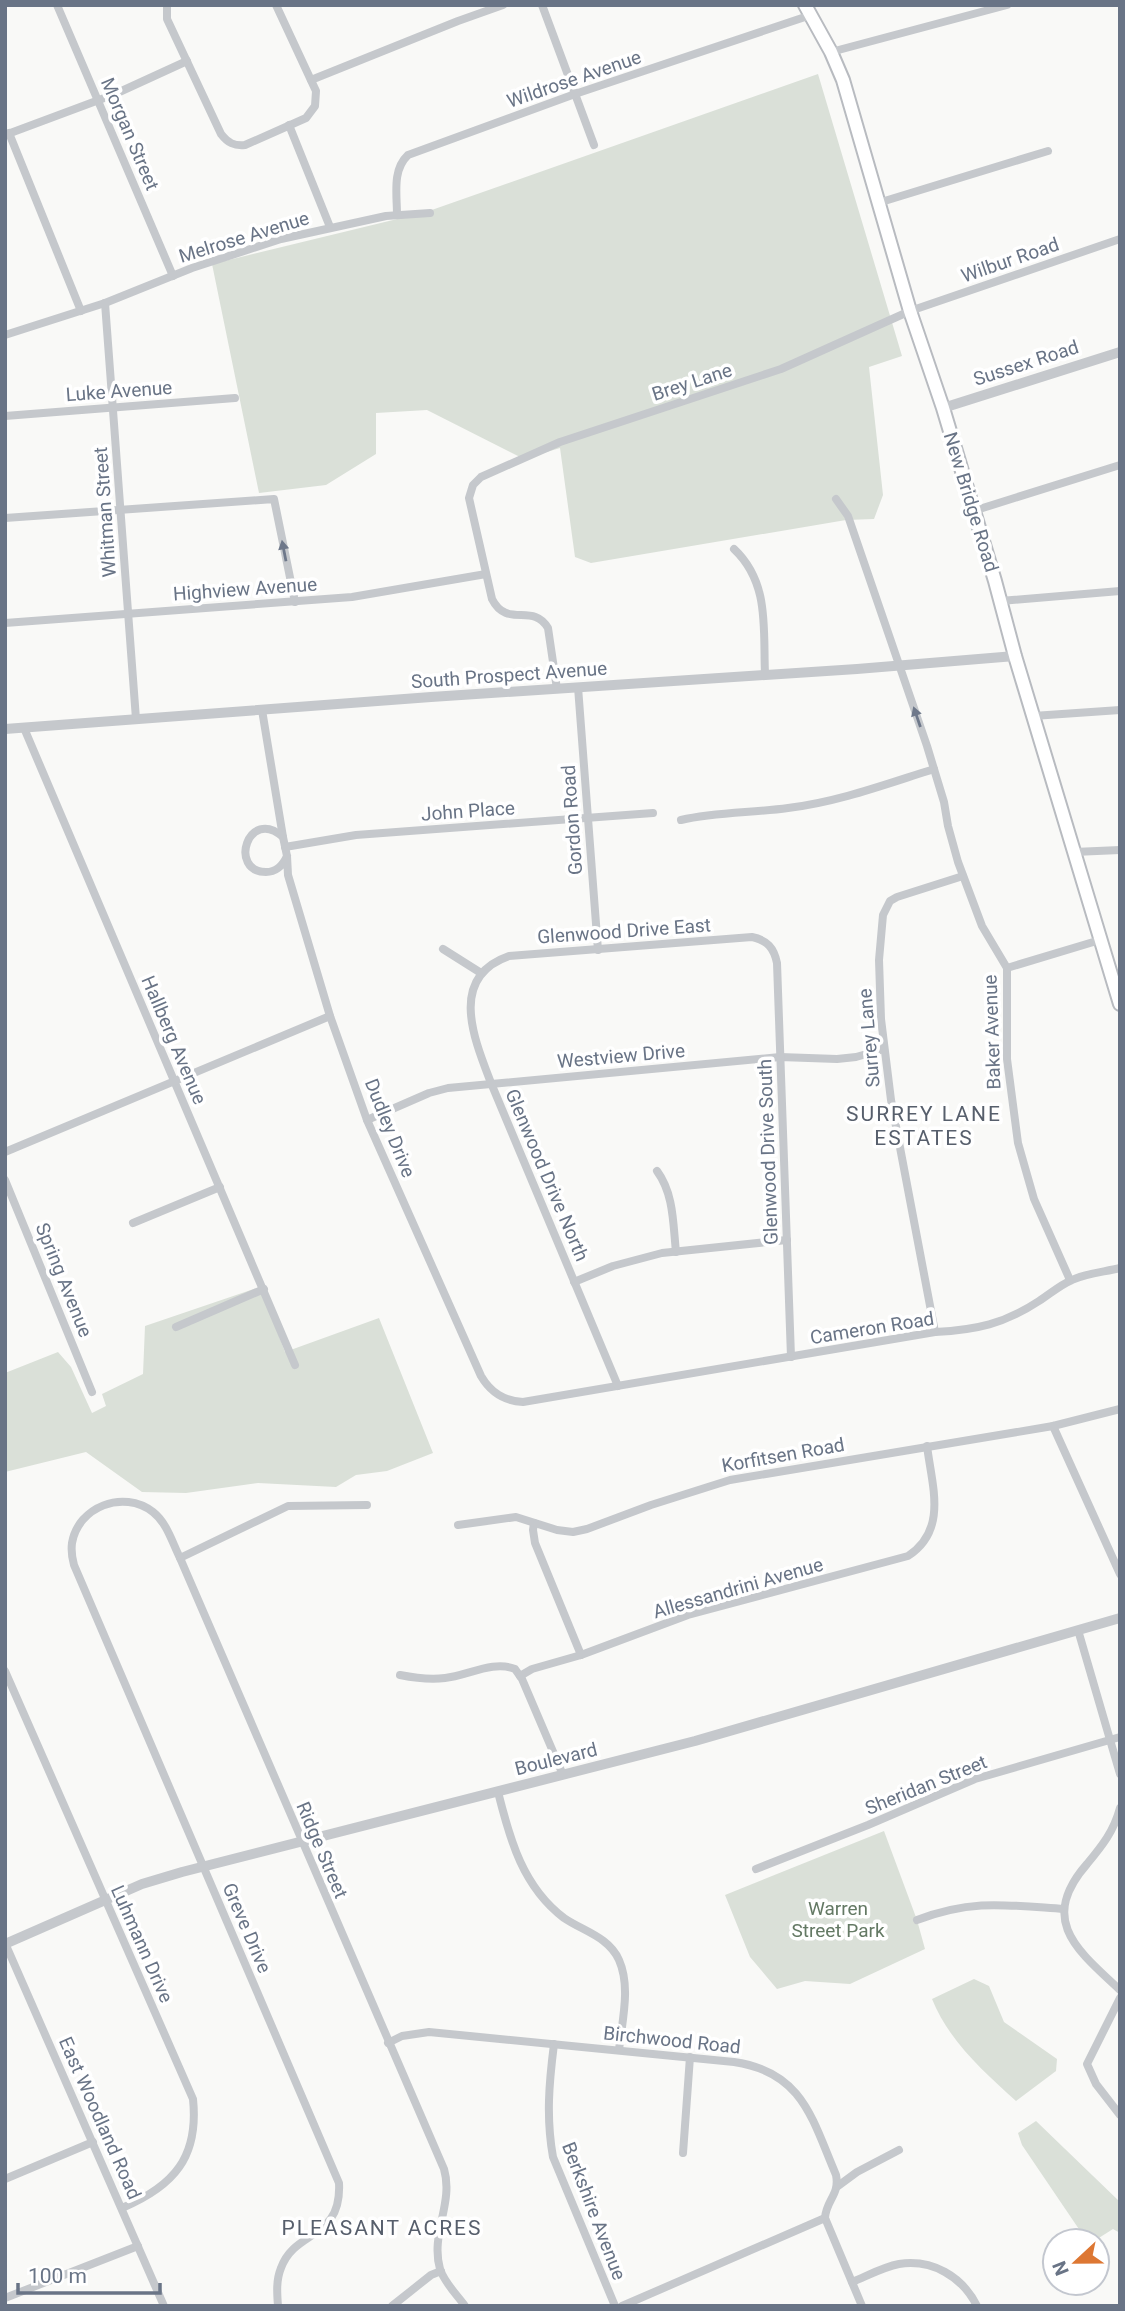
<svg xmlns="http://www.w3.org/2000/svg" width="1125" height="2311" viewBox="0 0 1125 2311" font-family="Roboto,sans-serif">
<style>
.green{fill:#dae0d8}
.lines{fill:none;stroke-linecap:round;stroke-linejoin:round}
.primary-casing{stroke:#b8bbc0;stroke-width:16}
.minor{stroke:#c5c8cc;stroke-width:8}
.tertiary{stroke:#c5c8cc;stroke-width:10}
.primary{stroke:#fff;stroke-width:12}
.oneway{fill:#6e788a}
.labels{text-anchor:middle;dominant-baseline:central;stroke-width:7;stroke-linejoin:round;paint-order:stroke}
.street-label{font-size:19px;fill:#697486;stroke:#fff}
.park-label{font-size:19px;fill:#647964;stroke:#fff}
.neighbourhood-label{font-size:21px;letter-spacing:2px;fill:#575f6c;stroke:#fff}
</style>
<rect width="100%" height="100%" fill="#f9f9f7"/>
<g class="green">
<path d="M818,74L902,356L869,367L883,495L874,519L846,520L591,563L575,557L560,448L524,459L427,410L376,413V454L326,485L259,493L212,264L426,212Z"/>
<path d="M260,1287L285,1352L379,1318L433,1453L387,1471L356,1475L336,1487L258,1483L186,1493L142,1492L86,1452L5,1472V1373L58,1352L71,1367L92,1413L106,1406L102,1394L143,1374L145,1326Z"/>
<path d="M884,1831L917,1920L925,1949L850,1984L805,1981L777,1989L750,1957L725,1895Z"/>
<path d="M974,1979L989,1986L1004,2022L1057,2059L1056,2071L1016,2101C983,2071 949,2041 932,1999Z"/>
<path d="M1036,2121L1120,2202V2233L1113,2229L1094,2241H1087L1022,2145L1018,2133Z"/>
</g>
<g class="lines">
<defs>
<path id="primary" d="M805,5L831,52L843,80L910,311L943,408L995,581L1015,656L1120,1004"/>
</defs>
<use href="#primary" class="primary-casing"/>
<g class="minor">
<path d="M57,5L173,276"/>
<path d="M167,5V19L221,134C228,143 234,146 245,145L306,118L315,106L316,91L276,5"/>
<path d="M542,5L594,145"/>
<path d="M831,52L1007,5"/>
<path d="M311,80L458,21L503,5"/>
<path d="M289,125L330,227"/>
<path d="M9,133L81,311"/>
<path d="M5,135L115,94L187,61"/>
<path d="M878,203L1048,151"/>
<path d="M397,215C397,194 392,170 408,155L575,94L811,15"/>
<path d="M105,303L136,719"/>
<path d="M5,335L105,303L192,268L281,239L386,216L430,213"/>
<path d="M5,416L235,398"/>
<path d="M836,499L848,516L927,746L944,802L948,826L958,862L982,926L1007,968V1059L1018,1143L1034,1199L1070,1280"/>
<path d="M973,511L1120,465"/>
<path d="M5,518L274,499L295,602"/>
<path d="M734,549C770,583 763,629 765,674"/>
<path d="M1000,601L1120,591"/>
<path d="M5,623L352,597L486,574"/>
<path d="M578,687L598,950"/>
<path d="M557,689L548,628C533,602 507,629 492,599L469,498L473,485L481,477L560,442L781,369L910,311L1120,239"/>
<path d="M262,710L283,837"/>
<path d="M1033,716L1120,710"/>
<path d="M24,728L295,1365"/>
<path d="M681,820C716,812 752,813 788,808C838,802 886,784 934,769"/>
<path d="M285,847L356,835L653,813"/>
<path d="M1074,852L1120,850"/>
<path d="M287,856C283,865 277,872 266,872C228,872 248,806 283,837L287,856L288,875L330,1016L367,1120L481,1376C491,1393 504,1401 523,1402L935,1332C976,1330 1004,1324 1039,1301C1050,1294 1060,1285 1072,1280C1087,1273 1104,1272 1120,1268"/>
<path d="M443,949L481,973"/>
<path d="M1007,968L1100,940"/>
<path d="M367,1120L429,1093L448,1088L780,1057L837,1059L856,1057L884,1049"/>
<path d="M5,1152L330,1016"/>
<path d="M657,1171C674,1194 673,1224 676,1252"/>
<path d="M5,1180L92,1392"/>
<path d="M133,1223L220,1187"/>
<path d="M574,1282L613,1266L662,1253L787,1240"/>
<path d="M176,1327L264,1289"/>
<path d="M935,1332L891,1100L881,1019L879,960L883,915L890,901L897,897L963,876"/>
<path d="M618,1386L491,1083C474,1039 448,977 509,956L752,937C767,940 774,948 777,963L791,1357"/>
<path d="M1053,1426L1120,1574"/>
<path d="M534,1523L533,1530L535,1543L581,1655"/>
<path d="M458,1525L516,1517L557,1530L573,1532L587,1529L651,1505L730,1480L1053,1426L1120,1409"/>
<path d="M180,1558L288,1506L367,1505"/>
<path d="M1078,1630L1120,1774"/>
<path d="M5,1671L193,2099C199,2157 174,2186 122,2208"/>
<path d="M400,1675C415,1678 429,1680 445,1678C467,1676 493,1660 515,1669L522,1679L563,1775"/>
<path d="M520,1676L532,1669L581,1655L688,1615L908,1556C948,1530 932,1486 927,1446"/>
<path d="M498,1792C510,1840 523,1887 564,1918C583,1931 609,1937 619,1960C631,1987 622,2021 619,2050"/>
<path d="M1120,1808C1114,1831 1102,1846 1087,1864C1038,1920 1077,1950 1120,1990"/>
<path d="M756,1869L868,1825L975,1779L1120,1737"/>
<path d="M917,1920C972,1899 1006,1905 1064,1909"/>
<path d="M5,1943L164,2306"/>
<path d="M1120,1998L1087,2064L1096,2084L1120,2115"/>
<path d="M388,2043L402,2036L429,2032L734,2062C803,2072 812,2119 836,2175C840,2195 826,2200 825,2218L862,2306"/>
<path d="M554,2044C549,2083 546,2118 553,2157L615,2306"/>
<path d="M683,2153L690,2057"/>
<path d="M5,2179L93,2142"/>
<path d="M838,2186L857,2172L899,2150"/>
<path d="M852,2282C867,2276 883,2267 899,2264C932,2259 962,2276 977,2306"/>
<path d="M5,2298L138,2246"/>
<path d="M278,2306C277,2293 276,2280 281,2268C295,2229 342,2240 339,2183L74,1565C72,1558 71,1551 72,1543C78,1507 123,1489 153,1512C167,1523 172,1542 180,1558L444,2169C454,2203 430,2234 440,2269C444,2282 457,2295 465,2306"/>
<path d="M392,2306L431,2275L441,2271"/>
<path d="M622,2306L825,2218"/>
</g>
<g class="tertiary">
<path d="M943,408L1120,352"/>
<path d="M5,729L431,697L857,669L1015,656"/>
<path d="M5,1944L142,1884L182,1872L695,1741L1120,1618"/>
</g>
<use href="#primary" class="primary"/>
</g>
<defs><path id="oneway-solid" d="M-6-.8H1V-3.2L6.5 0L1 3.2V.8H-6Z" transform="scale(1.75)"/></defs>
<g class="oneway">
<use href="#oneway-solid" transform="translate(284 551) rotate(-101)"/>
<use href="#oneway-solid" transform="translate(917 717) rotate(-109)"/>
</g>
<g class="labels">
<g class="street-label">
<text transform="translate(574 79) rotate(-19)">Wildrose Avenue</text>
<text transform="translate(130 134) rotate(67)">Morgan Street</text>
<text transform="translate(244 237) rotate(-17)">Melrose Avenue</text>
<text transform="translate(1010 260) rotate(-19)">Wilbur Road</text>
<text transform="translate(1026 363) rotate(-18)">Sussex Road</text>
<text transform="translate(692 382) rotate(-18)">Brey Lane</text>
<text transform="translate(119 391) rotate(-4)">Luke Avenue</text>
<text transform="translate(971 502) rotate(73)">New Bridge Road</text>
<text transform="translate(105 512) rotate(-94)">Whitman Street</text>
<text transform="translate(245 589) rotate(-4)">Highview Avenue</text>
<text transform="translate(509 675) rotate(-4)">South Prospect Avenue</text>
<text transform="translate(468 811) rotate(-4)">John Place</text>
<text transform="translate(572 820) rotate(-94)">Gordon Road</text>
<text transform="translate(624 931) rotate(-4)">Glenwood Drive East</text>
<text transform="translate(992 1032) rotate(-92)">Baker Avenue</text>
<text transform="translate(869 1038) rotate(-95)">Surrey Lane</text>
<text transform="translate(174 1040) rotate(67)">Hallberg Avenue</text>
<text transform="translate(621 1056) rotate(-5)">Westview Drive</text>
<text transform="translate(390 1128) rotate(68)">Dudley Drive</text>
<text transform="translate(768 1152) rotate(-92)">Glenwood Drive South</text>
<text transform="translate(547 1175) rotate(67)">Glenwood Drive North</text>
<text transform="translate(64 1280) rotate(68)">Spring Avenue</text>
<text transform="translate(872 1328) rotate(-9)">Cameron Road</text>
<text transform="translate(783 1455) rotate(-10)">Korfitsen Road</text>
<text transform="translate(738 1588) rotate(-16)">Allessandrini Avenue</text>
<text transform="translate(556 1759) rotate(-14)">Boulevard</text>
<text transform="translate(926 1785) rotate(-22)">Sheridan Street</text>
<text transform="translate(322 1850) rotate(67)">Ridge Street</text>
<text transform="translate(247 1928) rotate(67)">Greve Drive</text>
<text transform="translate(142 1944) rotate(66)">Luhmann Drive</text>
<text transform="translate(672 2040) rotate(6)">Birchwood Road</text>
<text transform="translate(100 2118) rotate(66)">East Woodland Road</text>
<text transform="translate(594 2211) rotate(69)">Berkshire Avenue</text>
</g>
<g class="park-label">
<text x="838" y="1908">Warren<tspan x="838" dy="22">Street Park</tspan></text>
</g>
<g class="neighbourhood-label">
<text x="924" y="1114">SURREY LANE<tspan x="924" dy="24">ESTATES</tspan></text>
<text x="382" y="2228">PLEASANT ACRES</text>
</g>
</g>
<rect width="1125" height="2311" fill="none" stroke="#697486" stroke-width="14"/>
<g transform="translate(1076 2262) rotate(248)"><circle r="33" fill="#ffffff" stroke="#c3c7cf" stroke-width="2"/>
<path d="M0-5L12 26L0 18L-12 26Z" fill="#dd7733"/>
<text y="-10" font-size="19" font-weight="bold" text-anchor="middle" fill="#697486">N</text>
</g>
<path d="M18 2283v10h142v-10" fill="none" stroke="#697486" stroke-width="3.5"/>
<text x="28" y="2283" font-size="21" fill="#697486" stroke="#ffffff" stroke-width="5" paint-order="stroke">100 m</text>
</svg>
